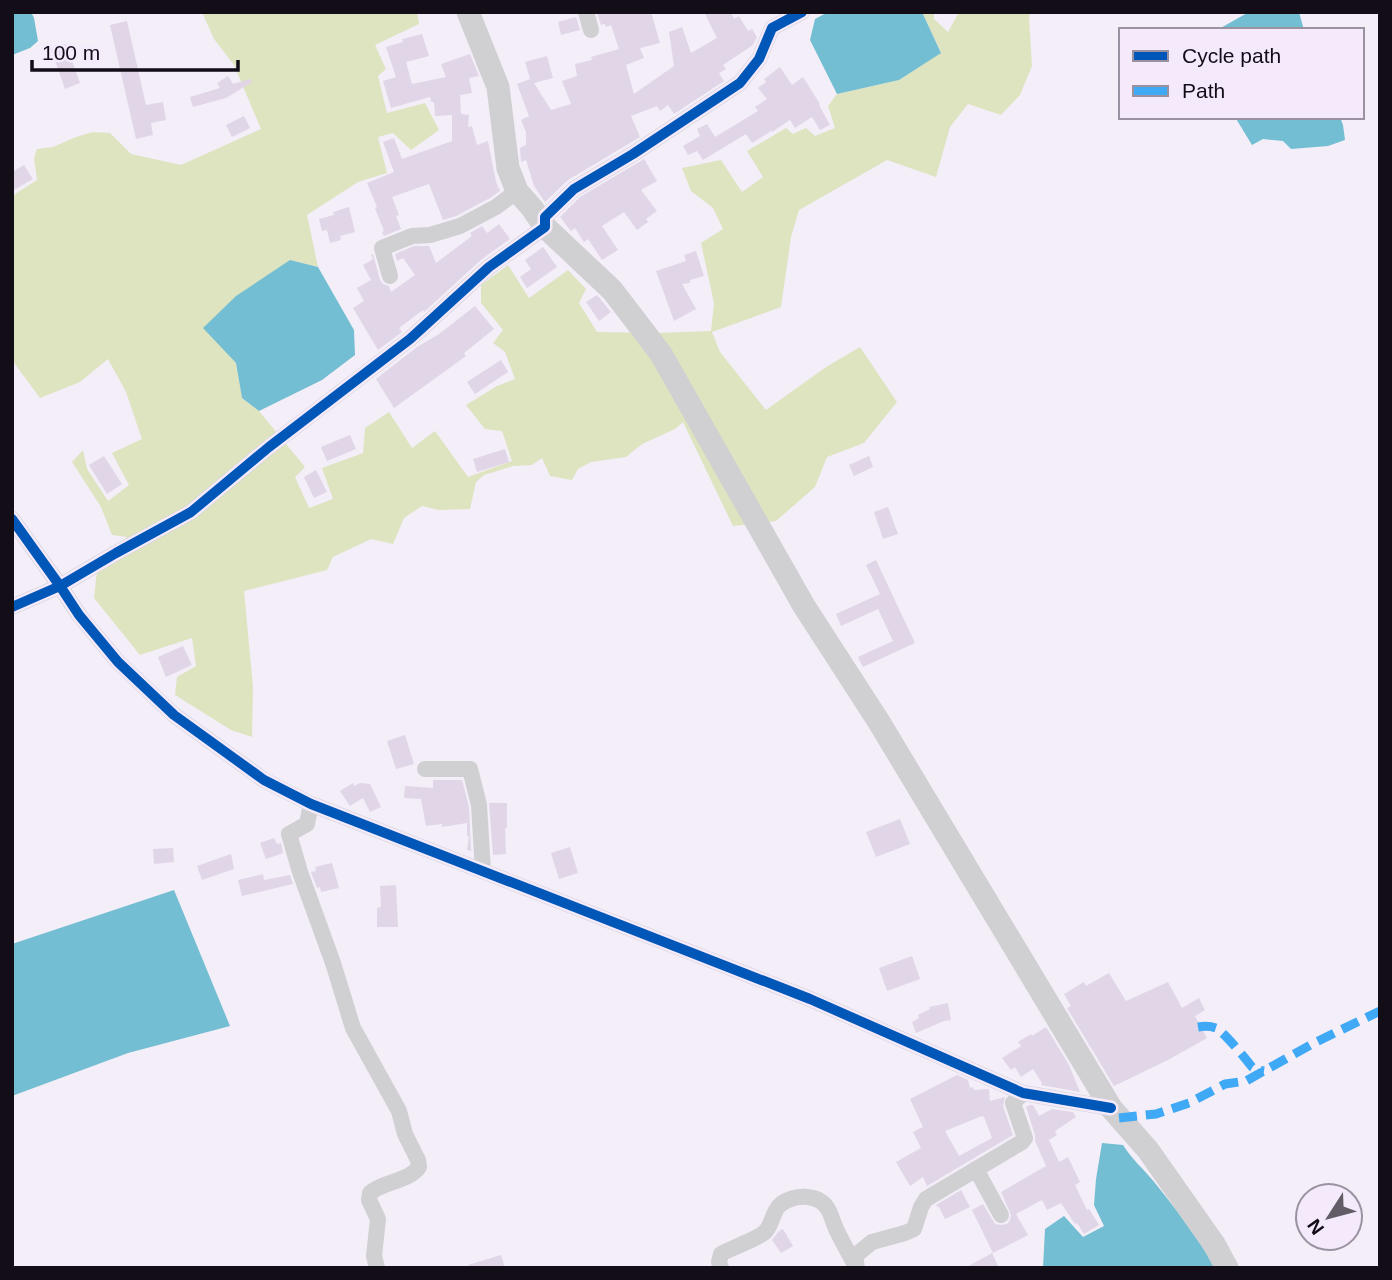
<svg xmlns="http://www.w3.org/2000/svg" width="1392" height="1280" viewBox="0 0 1392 1280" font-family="Arial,sans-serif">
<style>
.green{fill:#dfe4c0}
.water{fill:#73bed2}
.building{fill:#e0d6e7;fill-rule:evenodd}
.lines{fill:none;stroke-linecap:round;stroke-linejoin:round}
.street{stroke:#d0cfd2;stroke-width:16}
.secondary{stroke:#d0cfd2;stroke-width:23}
.quiet{stroke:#3fa9f5;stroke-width:9;stroke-dasharray:18 9;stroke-linecap:butt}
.cycleway-casing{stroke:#f4eafc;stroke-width:15}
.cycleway{stroke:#0057b8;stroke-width:10}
</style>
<rect width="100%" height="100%" fill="#f3eef8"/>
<path class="green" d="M202,12H417L419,24L375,45L386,69L378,76L387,113L425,103L439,130L411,150L393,133L378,137L387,173L358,182L307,215L318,267L290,260L236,363L242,398L259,411L305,467L295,477L309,508L333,499L322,468L363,453L365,428L389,412L412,448L435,431L468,477L512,461L502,431L485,429L466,405L497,386L515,379L505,352L493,343L503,330L481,303V285L508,265L529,298L568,270L586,289L579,303L597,332L656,333L711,331L714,303L701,243L723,229L713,208L691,191L682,168L721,160L742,192L763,177L747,151L786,128L793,134L806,128L815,136L835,128L828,106L837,94L899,80L941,52L922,12H934V19L948,32L959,12H1031L1029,17L1032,66L1020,95L1001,115L968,104L950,127L936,177L887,160L799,210L791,237L781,307L712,332L720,352L766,410L826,367L860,347L897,402L864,443L827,457L815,487L776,521L733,526L683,422L675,429L642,444L626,457L591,462L578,469L572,480L550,476L542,458L532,465L513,466L484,475L476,482L470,509L439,510L422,506L404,518L393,544L371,539L333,557L327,570L244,591L253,687L252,737L231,730L175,695L177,677L196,666L192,638L140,655L94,598L98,561L127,537L112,535L101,507L72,462L83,450L87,469L108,501L129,485L112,453L142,439L126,392L108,359L80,382L40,398L12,360V196L37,180L34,158L37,149L53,147L76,137L93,132L110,133L131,154L181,165L261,129L234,65L214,39Z"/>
<g class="water">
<path d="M12,12H31L34,18L38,41L30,48L12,55Z"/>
<path d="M828,12H922L941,53L899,80L837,94L810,40L815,19Z"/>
<path d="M1249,12H1299L1304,30H1217Z"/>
<path d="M1235,117H1340L1343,125L1345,140L1328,146L1291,149L1283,141L1263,139L1252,145Z"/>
<path d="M290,260L318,267L354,330L355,355L322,380L259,411L242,398L236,363L203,328L236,296Z"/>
<path d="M174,890L230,1026L128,1053L12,1096V944Z"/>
<path d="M1102,1143L1123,1145C1133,1161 1143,1168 1155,1183C1177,1210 1197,1238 1216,1268H1043L1045,1229L1064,1216L1083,1237L1104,1226L1094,1205L1096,1179Z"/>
</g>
<g class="building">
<path d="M597,12H651L660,43L640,48L644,58L626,65L634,94L674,66L669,32L682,27L691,53L717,38L704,12H731L734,19L739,16L748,31L752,29L757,37L753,45L723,65L726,69L719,73L724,81L674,114L668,105L660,111L657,106L631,116L640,137L568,180L545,202L534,186L526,160L521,162L520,148L526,145V132L521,120L529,116L517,84L530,79L525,62L547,56L553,78L534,83L551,110L571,104L562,81L577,76L575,64L592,60L591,57L619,49L611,25L606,27L605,24L601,25Z"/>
<path d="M576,17L580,30L561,35L558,22Z"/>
<path d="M127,21L146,105L163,102L166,120L151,123L153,135L136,139L110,25Z"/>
<path d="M422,34L429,56L406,62L412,84L446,77L441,64L470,54L479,76L469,78L472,93L460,95L461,114L469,115L468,127L472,126L477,145L488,141L496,182L500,191L490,198L456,216L443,220L429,184L392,197L399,215L396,216L401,229L384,236L382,232L384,231L375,208L377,207L367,183L394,172L383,142L394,138L402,159L452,141V115L435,116L434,102H431L430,97L391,108L383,81L396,77L386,47L403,42L402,39Z"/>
<path d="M66,44L80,83L65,89L51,49Z"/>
<path d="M780,67L792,85L803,77L820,104L819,105L830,125L820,130L812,117L795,128L790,120L772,132L771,131L752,143L746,134L703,160L697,151L688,155L683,146L700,136L697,129L707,124L715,137L758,111L755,107L767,99L758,88L766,82L764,79Z"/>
<path d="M228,76L233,84L250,79L252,82L226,98L193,107L190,97L220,88L217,83Z"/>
<path d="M244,116L250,128L232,137L226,125Z"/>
<path d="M644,159L657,181L641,190L657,211L646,219L648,222L637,230L624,212L602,226L618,250L602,260L588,239L584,242L575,228L571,231L560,217L580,197Z"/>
<path d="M24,165L33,179L12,191V172Z"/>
<path d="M349,207L355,232L340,236L341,240L330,243L327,230L322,231L319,219L334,215L333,212Z"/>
<path d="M499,224L510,239L482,259L424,312L423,310L399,328L402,332L378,350L353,308L364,301L357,288L371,280L363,265L373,259L371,255L373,254L380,280L383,284L389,286L391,292L415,275L403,258L397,261L395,254L414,246H429L436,263L472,236L470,233L482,226L487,233Z"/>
<path d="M543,247L557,267L527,288L520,277L531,269L525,260Z"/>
<path d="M696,251L704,276L690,280V283L682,284L696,309L674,321L656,271L686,261L684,255Z"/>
<path d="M597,295L611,312L599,321L586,302Z"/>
<path d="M475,306L494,329L464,353L466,356L394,408L376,379L417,347L439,334Z"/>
<path d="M501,360L508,372L475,394L467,382Z"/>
<path d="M350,435L356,449L327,461L321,447Z"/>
<path d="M505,449L509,462L477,472L473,459Z"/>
<path d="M104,456L122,484L107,494L89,465Z"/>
<path d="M869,456L873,467L854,476L849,465Z"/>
<path d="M316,470L327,492L314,498L304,477Z"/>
<path d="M888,507L898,534L883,539L874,512Z"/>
<path d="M876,560L915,643L863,667L858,657L893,641L878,609L841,626L836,614L880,594L866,565Z"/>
<path d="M183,646L192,665L166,677L158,657Z"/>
<path d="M405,735L414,764L396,769L387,741Z"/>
<path d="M433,780H462L469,807L471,851L467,850L469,836H467V823L442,827V824L426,826L421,799L404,798L405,786L433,788Z"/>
<path d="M353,783L354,786L360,783L370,784L381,807L370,812L363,798L350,806L340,791Z"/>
<path d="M489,803H507V828H505L506,854L493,855Z"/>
<path d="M900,819L910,844L876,857L866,832Z"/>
<path d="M274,838L277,844L281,843L283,853L266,859L260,843Z"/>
<path d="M570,847L578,873L559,879L551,853Z"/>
<path d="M173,848L174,862L154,864L153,849Z"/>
<path d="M231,854L234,869L202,880L197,866Z"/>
<path d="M332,863L339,888L321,892L320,887L317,888L311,872L316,871L315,867Z"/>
<path d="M263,874L264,880L290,875L293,884L242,896L238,880Z"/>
<path d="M396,885L398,927H377V908L381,907L380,886Z"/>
<path d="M912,956L920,979L887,991L879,968Z"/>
<path d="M1109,973L1126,1001L1168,982L1182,1008L1199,998L1205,1010L1195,1016L1207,1038L1168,1060L1114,1086L1067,1008L1071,1006L1064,994L1084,982L1086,986Z"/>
<path d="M948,1003L951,1020L944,1021L916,1033L912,1022L919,1018L918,1015L930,1009L929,1007Z"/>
<path d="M1046,1027L1069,1065L1080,1092L1041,1085L1042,1083L1033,1069L1021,1077L1015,1067L1011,1070L1002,1058L1021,1046L1018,1042L1031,1034L1032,1036Z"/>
<path d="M957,1075L968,1080L970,1088L973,1087L974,1090L989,1089L990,1101L1005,1097L1003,1106L1013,1135L927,1186L923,1177L910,1186L896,1162L921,1148L913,1132L923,1127L910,1099ZM982,1116L984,1117L992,1138L959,1156L945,1131Z"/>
<path d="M1030,1105H1033L1039,1116L1052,1109L1073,1112L1076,1117L1055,1131L1057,1135L1049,1140L1059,1162L1068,1157L1080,1182L1075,1185L1087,1210L1089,1209L1099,1225L1084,1234L1077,1223L1075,1224L1061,1203L1047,1210L1042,1200L1016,1214L1028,1235L993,1253L972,1210L983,1204L995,1224L1001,1225L1007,1224L1010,1220L1011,1215L1001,1192L1046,1166L1035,1141V1135L1026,1107Z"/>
<path d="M961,1190L970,1207L945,1219L939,1207H938L936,1205Z"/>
<path d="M783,1229L793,1246L781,1253L772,1240L778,1232Z"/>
<path d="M992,1253L999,1268H965Z"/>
<path d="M501,1255L505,1268H469L468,1265Z"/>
</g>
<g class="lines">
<g class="street">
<path d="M586,12L591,30"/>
<path d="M390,276L382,248L412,236L430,235L460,226L496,207L517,191"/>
<path d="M12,519L60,586L79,615L118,662L174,715L264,780L311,804L810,999L1023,1093L1111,1108"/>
<path d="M12,607L60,586L116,553L191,512L269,447L410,339L489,267L545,227V217L574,189L633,154L740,83L759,59L772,28L802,12"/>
<path d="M425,769H470L479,805L483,871"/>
<path d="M311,804L307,824L289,834L300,872L333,963L353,1028L399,1111L405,1134L418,1160L419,1167C408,1182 384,1181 370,1193L369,1200L378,1219L374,1256L377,1268"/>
<path d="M976,1169L1001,1215"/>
<path d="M721,1268L719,1262L721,1254C733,1247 756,1240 765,1232C773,1224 772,1211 781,1204C796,1194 820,1193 829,1211C832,1217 834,1225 837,1231C843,1243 849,1254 855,1265"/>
<path d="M857,1268L855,1256L872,1242L905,1233L914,1229L921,1207L926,1199L1022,1142L1025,1138L1013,1103L1023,1093"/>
</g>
<path class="secondary" d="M468,12L498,87L508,168L517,191L532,208L545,227L612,290L661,354L804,606L879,722L1111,1108L1148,1150L1214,1244L1227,1268"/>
<g class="quiet">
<path d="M1198,1027C1204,1026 1210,1026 1216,1028C1224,1032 1245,1058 1252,1067L1257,1070L1264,1071"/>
<path d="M1119,1118L1156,1114L1189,1103L1225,1084L1246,1081L1314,1043L1380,1011"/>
</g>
<defs>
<g id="cycleway">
<path d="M12,519L60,586L79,615L118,662L174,715L264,780L311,804L810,999L1023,1093L1111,1108"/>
<path d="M12,607L60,586L116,553L191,512L269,447L410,339L489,267L545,227V217L574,189L633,154L740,83L759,59L772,28L802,12"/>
</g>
</defs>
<use href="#cycleway" class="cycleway-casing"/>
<use href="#cycleway" class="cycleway"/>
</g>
<rect width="1392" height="1280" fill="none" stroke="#120d17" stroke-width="28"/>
<rect x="1119" y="28" width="245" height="91" fill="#f4eafc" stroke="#9a92a0" stroke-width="2"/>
<rect x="1133" y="51" width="35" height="10" fill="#0057b8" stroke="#9a92a0" stroke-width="2"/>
<text x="1182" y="63" font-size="21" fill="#120d17">Cycle path</text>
<rect x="1133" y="86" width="35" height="10" fill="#3fa9f5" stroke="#9a92a0" stroke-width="2"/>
<text x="1182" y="98" font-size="21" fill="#120d17">Path</text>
<g transform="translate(1329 1217) rotate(234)"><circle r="33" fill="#f4eafc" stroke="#9a92a0" stroke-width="2"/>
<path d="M0-5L12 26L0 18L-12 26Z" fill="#615c66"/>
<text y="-10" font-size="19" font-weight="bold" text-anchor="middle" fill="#120d17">N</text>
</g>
<path d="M32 60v10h206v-10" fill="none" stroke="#120d17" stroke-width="3.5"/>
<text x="42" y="60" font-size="21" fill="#120d17" stroke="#f4eafc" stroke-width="5" paint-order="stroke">100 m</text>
</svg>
